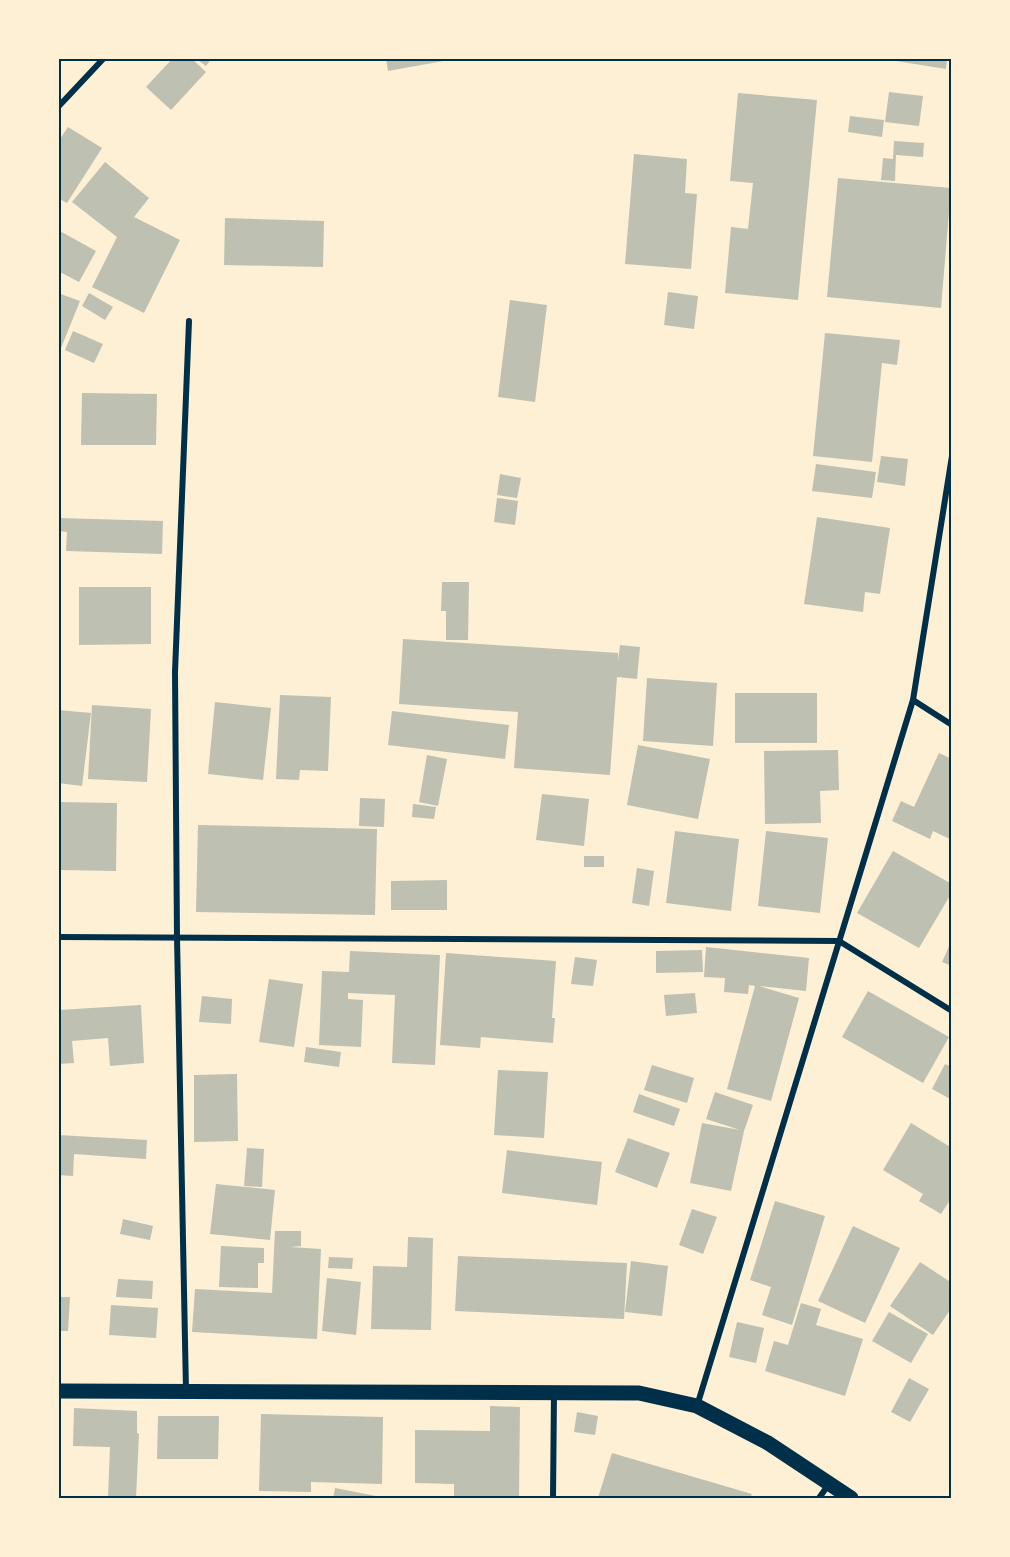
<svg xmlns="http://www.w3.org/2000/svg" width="1010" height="1557" viewBox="0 0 1010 1557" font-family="Figtree,sans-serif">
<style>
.building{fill:#bec0b2}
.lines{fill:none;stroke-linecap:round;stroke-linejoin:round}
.minor{stroke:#003049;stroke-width:6}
.primary{stroke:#003049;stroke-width:15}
.neatline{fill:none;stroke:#003049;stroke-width:2}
</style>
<rect width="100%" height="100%" fill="#fdf0d5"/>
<g class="building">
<path d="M173,58H191L206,72L171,110L146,87Z"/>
<path d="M195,58H212L206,66Z"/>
<path d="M386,58H449V60L388,71Z"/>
<path d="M877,58H947L946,69Z"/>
<path d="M889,92L923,96L919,126L885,122Z"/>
<path d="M738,93L817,100L798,300L725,293L731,227L748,229L753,183L730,181Z"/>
<path d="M850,116L884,120L882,137L848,132Z"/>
<path d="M68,127L102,148L67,203L58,198V142Z"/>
<path d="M894,141L924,143L923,157L896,155L895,181L881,180L883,158L893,159Z"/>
<path d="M634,154L687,159L685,193L697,194L691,269L625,264Z"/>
<path d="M105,162L149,198L134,217L180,240L144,313L92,287L117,237L72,202Z"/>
<path d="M838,178L951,188L941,308L827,297Z"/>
<path d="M225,218L324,221L323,267L224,265Z"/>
<path d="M58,230L96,251L79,282L58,271Z"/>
<path d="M668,292L698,296L694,329L664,325Z"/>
<path d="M58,293L80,301L61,348L58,347Z"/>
<path d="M89,293L113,307L105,320L82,306Z"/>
<path d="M510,300L547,305L535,402L498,397Z"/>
<path d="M73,331L103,344L94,363L65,350Z"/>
<path d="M825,333L900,340L897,365L882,363L872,462L813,456Z"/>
<path d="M82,393L157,394L156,445H81Z"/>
<path d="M881,456L908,459L905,486L877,482Z"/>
<path d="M816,464L876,472L872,498L812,491Z"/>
<path d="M500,474L521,478L517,498L497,495Z"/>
<path d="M497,498L518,501L515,525L494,522Z"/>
<path d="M817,517L890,528L880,594L865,592L863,612L804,604Z"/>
<path d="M58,518L163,521L162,554L66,551L67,532L58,531Z"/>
<path d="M442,582H469L468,640H446V611H441Z"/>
<path d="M79,587H151V644L79,645Z"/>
<path d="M403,639L618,653V661L620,645L640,647L637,679L617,677L610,775L514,768L518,712L399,704Z"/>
<path d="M647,678L717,683L713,746L643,741Z"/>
<rect x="735" y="693" width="82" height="50"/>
<path d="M280,695L331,697L328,771L300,770L299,780L276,779Z"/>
<path d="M215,702L271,708L263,780L208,774Z"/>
<path d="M92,705L151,709L147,782L88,779Z"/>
<path d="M58,710L91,713L82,786L58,783Z"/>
<path d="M392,711L509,725L505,759L388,745Z"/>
<path d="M638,745L710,759L698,819L627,805Z"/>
<path d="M838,750L839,790L820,791L821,823L765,824L764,751Z"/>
<path d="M939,753L952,759V840L933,831L930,839L892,821L901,801L914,807Z"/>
<path d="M427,755L447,759L438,806L419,802Z"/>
<path d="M542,794L589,799L584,846L536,840Z"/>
<path d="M360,798L385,799L384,827L359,826Z"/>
<path d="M58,802L117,803L116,871L58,870Z"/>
<path d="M413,804L436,807L434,819L412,817Z"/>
<path d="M198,825L377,829L375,915L196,912Z"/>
<path d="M675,831L739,839L731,911L666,903Z"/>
<path d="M766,831L828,838L820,913L758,906Z"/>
<path d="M893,851L952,884V892L919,948L857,913Z"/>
<rect x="584" y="856" width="20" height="11"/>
<path d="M637,868L654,871L649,906L632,903Z"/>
<path d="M447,880V910H391V881Z"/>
<path d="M952,940V966L942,962Z"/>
<path d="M706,947L809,958L806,991L759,986L799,998L771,1101L727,1089L755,986L749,985L748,994L724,992L725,978L704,977Z"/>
<path d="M702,950L703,972L656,973V951Z"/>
<path d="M350,951L440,955L435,1065L392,1063L395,995L348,993V999L363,1000L361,1047L319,1045L322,971L349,972Z"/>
<path d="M446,953L556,961L552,1018H555L553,1043L481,1037L480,1048L440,1045Z"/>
<path d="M575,957L597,960L593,986L571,984Z"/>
<path d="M269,979L303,984L294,1047L259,1042Z"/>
<path d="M868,991L949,1037L923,1083L842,1037Z"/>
<path d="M695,993L697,1013L666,1016L664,995Z"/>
<path d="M202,996L232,999L231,1024L199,1022Z"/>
<path d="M141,1005L144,1063L110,1066L108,1038L72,1041L74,1063L58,1064V1010Z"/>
<path d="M306,1047L341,1052L339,1067L304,1062Z"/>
<path d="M945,1064L952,1067V1100L932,1089Z"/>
<path d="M652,1065L694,1078L687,1103L644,1090Z"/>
<path d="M498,1070L548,1072L544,1138L494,1135Z"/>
<path d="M237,1074L238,1141L194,1142V1075Z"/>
<path d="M715,1092L753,1105L744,1131L731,1191L690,1183L702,1123L740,1130L706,1119Z"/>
<path d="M639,1094L680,1109L674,1126L633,1112Z"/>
<path d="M911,1123L952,1148V1197L941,1214L919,1201L923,1194L883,1170Z"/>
<path d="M58,1135L147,1140L146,1159L74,1154L73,1176L58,1175Z"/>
<path d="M628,1138L670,1153L657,1188L615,1172Z"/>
<path d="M247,1148L264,1149L262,1187L244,1186Z"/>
<path d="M507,1150L602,1162L597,1205L502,1193Z"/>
<path d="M216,1184L275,1190L270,1240L210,1234Z"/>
<path d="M775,1201L825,1216L792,1325L762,1315L771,1287L750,1280Z"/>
<path d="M692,1209L717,1217L703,1254L679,1245Z"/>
<path d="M123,1219L153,1226L150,1240L120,1234Z"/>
<path d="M853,1226L900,1248L865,1323L818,1301Z"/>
<path d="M275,1231H301V1246L291,1247L321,1249L317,1339L192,1332L195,1289L272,1293Z"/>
<path d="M408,1237L433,1238L431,1330L371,1329L373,1266L407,1267Z"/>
<path d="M221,1246L264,1248V1263H258V1288L219,1287Z"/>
<path d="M458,1256L627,1263L624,1319L455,1311Z"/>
<path d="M329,1257L353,1258L352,1269L328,1268Z"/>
<path d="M631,1261L668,1266L662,1316L625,1312Z"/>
<path d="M920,1262L952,1283V1307L933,1335L890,1306Z"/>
<path d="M327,1278L361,1282L356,1335L322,1331Z"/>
<path d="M118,1279L153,1281L152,1299L116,1297Z"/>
<path d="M58,1297H70L68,1331H58Z"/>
<path d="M801,1303L821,1309L816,1325L863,1339L845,1396L765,1371L774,1341L788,1345Z"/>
<path d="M111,1305L158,1308L156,1338L109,1335Z"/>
<path d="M889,1312L928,1334L911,1363L872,1341Z"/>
<path d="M737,1322L764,1328L756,1363L729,1357Z"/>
<path d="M909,1378L929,1389L910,1422L891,1412Z"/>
<path d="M490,1406L520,1407L519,1498H454V1484L415,1483V1430L490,1431Z"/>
<path d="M74,1408L137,1411V1433L139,1434L136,1498H108L110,1447L73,1446Z"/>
<path d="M577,1412L598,1416L595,1435L574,1432Z"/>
<path d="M261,1414L383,1417L382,1484L311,1482V1492L259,1491Z"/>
<path d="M158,1416H219L218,1459H157Z"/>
<path d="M612,1453L752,1494L750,1498H598Z"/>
<path d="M335,1488L381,1497V1498H333Z"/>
</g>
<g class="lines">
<g class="minor">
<path d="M58,107L104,58"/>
<path d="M913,700L952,725"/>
<path d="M58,937L839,941L952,1011"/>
<path d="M186,1391L177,938L175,672L189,321"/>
<path d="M697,1406L913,700L952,456"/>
<path d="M553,1498L554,1393"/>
<path d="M819,1498L829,1484"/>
</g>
<path class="primary" d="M58,1391L639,1393L697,1406L768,1443L851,1498"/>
</g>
<rect width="1010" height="1557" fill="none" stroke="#fdf0d5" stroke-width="120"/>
<rect x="60" y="60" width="890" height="1437" class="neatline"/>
</svg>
